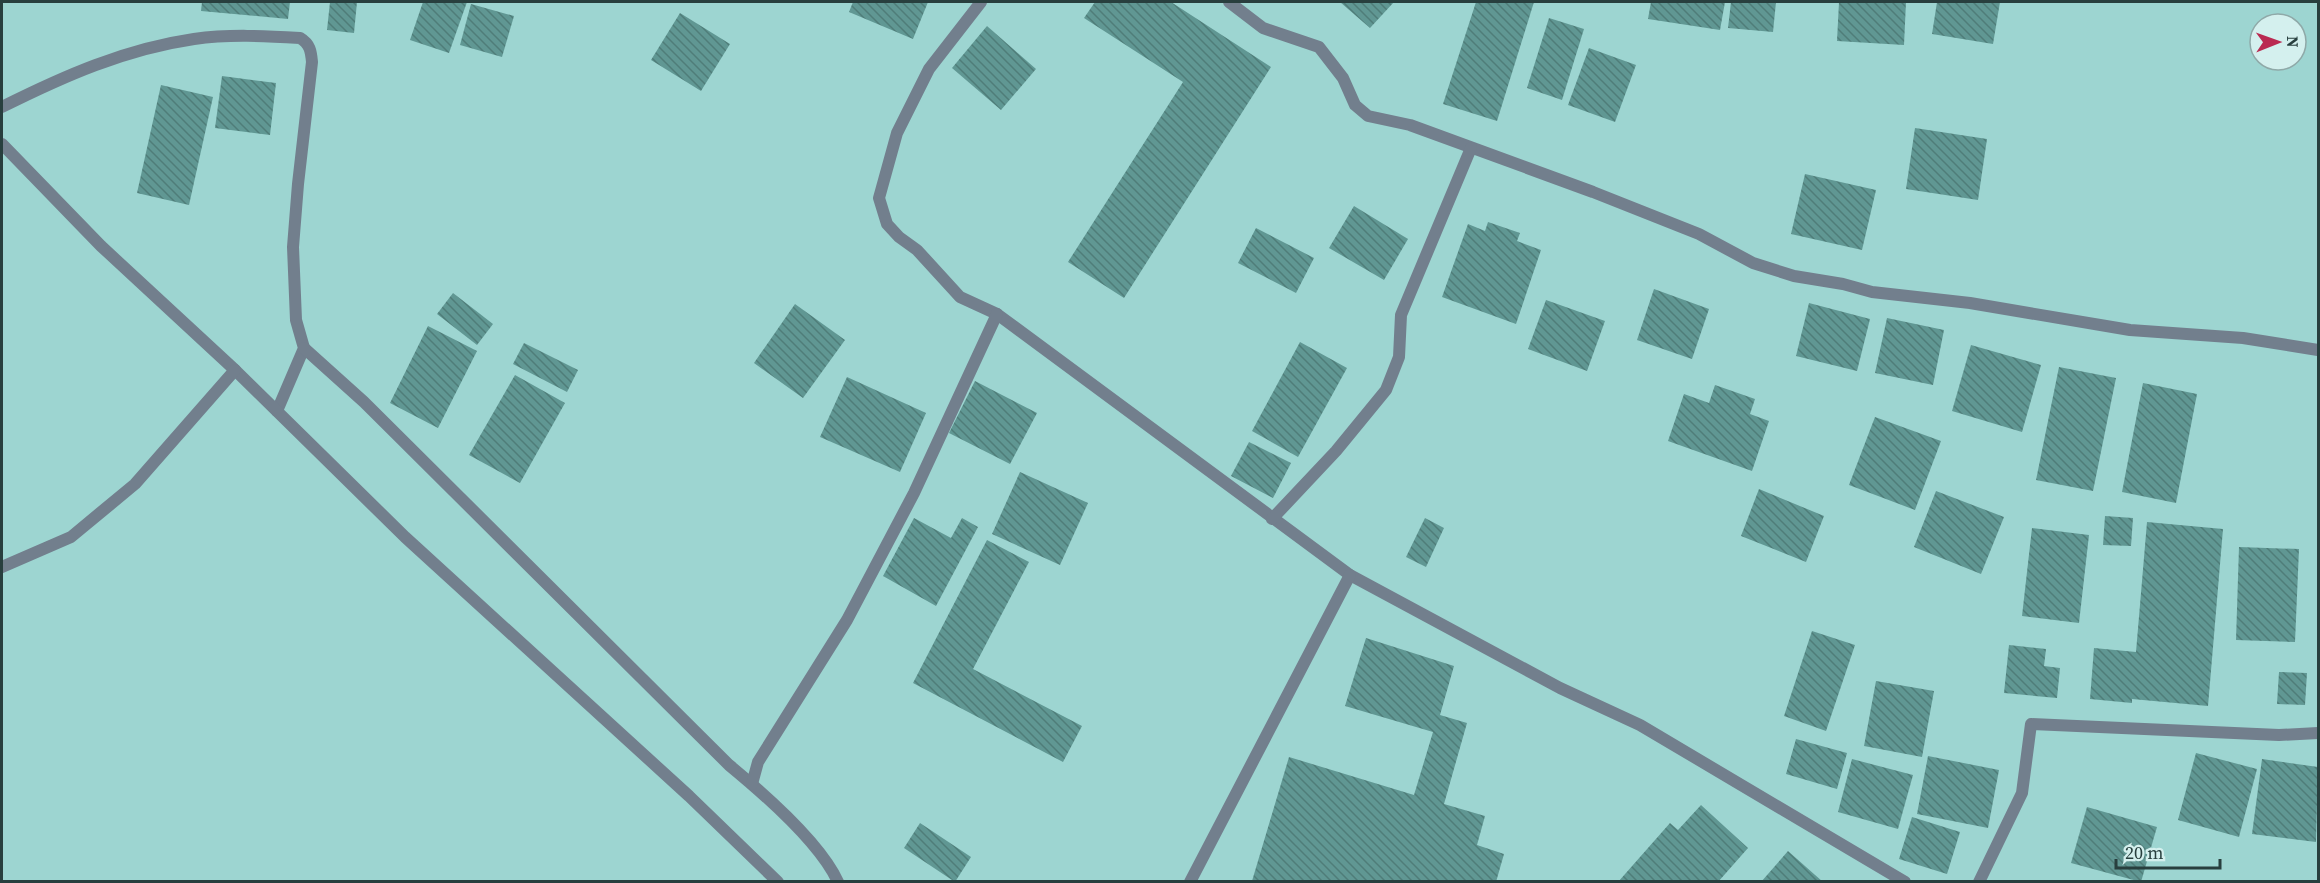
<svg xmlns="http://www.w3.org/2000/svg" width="2320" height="883" viewBox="0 0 2320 883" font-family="'Source Serif 4',serif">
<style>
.building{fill:url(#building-back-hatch)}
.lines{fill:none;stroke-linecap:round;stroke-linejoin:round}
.minor{stroke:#727f8d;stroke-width:12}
</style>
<defs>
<pattern id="building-back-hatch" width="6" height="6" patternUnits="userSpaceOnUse" patternTransform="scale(1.5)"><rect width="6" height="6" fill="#609793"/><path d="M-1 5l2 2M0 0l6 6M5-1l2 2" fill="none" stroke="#4f7d79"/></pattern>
</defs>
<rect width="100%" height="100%" fill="#9dd5d1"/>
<g class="building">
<path d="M202,2H290L288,19L201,11Z"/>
<path d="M330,2H357L354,33L327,30Z"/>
<path d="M423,2H467L449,53L410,40Z"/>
<path d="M853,2H928L913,39L849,12Z"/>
<path d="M1095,2H1171L1271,67L1124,298L1068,262L1183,82L1084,18Z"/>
<path d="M1340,2H1394L1370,28Z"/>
<path d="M1476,2H1534L1497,121L1443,104Z"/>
<path d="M1651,2H1725L1720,30L1648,19Z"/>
<path d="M1731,2H1776L1773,32L1728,28Z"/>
<path d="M1839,2H1906L1904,45L1837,41Z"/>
<path d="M1937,2H2000L1993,44L1932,34Z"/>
<path d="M471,4L514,16L502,57L460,45Z"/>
<path d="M680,13L730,44L701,91L651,60Z"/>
<path d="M1549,18L1584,29L1562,100L1527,88Z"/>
<path d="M987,26L1036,69L1001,110L952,68Z"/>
<path d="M1589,48L1636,65L1615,122L1568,105Z"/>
<path d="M222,76L276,83L270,135L215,128Z"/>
<path d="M161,85L213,97L189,205L137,193Z"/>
<path d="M1915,128L1987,139L1978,200L1906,189Z"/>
<path d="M1805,174L1876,190L1862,250L1791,234Z"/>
<path d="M1354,206L1408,239L1384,280L1329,248Z"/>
<path d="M1488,222L1520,233L1517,241L1541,250L1516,324L1442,297L1468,224L1485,231Z"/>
<path d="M1256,228L1314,258L1296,293L1238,263Z"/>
<path d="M1654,289L1709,309L1692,359L1637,340Z"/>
<path d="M453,293L493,324L477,345L437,314Z"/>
<path d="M1546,300L1605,321L1587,371L1528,349Z"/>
<path d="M1809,303L1870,319L1857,371L1796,356Z"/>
<path d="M795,304L845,340L803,398L754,363Z"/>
<path d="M1887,318L1944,330L1933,385L1875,373Z"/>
<path d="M428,326L477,351L438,428L390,403Z"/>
<path d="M1300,342L1347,368L1298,457L1252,431Z"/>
<path d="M524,343L578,370L567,392L513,364Z"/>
<path d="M1971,345L2041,365L2022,432L1952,411Z"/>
<path d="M2059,367L2116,378L2093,491L2036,480Z"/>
<path d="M515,375L565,403L520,483L469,455Z"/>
<path d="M847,377L926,413L900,472L820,437Z"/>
<path d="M975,381L1037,413L1010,464L949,433Z"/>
<path d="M2143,383L2197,394L2176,503L2122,492Z"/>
<path d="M1715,385L1755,399L1750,414L1769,421L1752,471L1668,441L1684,394L1709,403Z"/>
<path d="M1875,417L1941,441L1915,510L1849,485Z"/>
<path d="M1249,442L1291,463L1273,498L1231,476Z"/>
<path d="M1020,472L1088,503L1060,565L992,534Z"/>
<path d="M1759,489L1824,516L1806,562L1741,536Z"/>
<path d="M1936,491L2004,517L1981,574L1914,547Z"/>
<path d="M2105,516L2133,518L2131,546L2103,545Z"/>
<path d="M914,518L951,538L962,518L978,527L936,606L883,576Z"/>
<path d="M1425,518L1444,528L1426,567L1406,557Z"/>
<path d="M2147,522L2223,529L2208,706L2132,699V703L2090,699L2094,648L2136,652Z"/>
<path d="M2032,528L2089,535L2079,623L2022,616Z"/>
<path d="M987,540L1029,562L973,669L1082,726L1063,762L913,683Z"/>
<path d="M2239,547L2299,549L2295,642L2236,640Z"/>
<path d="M1812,631L1855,645L1826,731L1784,716Z"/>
<path d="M1366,638L1454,666L1440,715L1467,723L1444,804L1485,816L1477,845L1504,854L1496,882L1252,881L1289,757L1414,795L1433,732L1345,706Z"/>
<path d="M2009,645L2046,649L2044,666L2060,668L2057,698L2004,693Z"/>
<path d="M2279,672L2307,673L2305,705L2277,704Z"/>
<path d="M1876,681L1934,691L1922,757L1864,746Z"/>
<path d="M1796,739L1847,753L1837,789L1786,774Z"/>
<path d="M2196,753L2257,769L2239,837L2178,820Z"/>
<path d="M1928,756L1999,770L1988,828L1917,814Z"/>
<path d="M1852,759L1913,775L1898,829L1838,812Z"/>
<path d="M2262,759L2318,767L2316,842L2252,834Z"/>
<path d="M1701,805L1748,848L1718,882H1618L1670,823L1678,830Z"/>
<path d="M2087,807L2157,827L2141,882L2071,863Z"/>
<path d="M1912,817L1960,832L1947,874L1899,859Z"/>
<path d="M920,823L971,857L955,882L904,848Z"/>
<path d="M1788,851L1823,882H1761Z"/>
</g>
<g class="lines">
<g class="minor">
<path d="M981,2L929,69L897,133L879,198L887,224L899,237L917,250L960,297L997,314L1350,575L1560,688L1640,725L1905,882"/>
<path d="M1229,2L1263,28L1319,47L1343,78L1355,105L1368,116L1410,125L1593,192L1699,234L1753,263L1794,276L1843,284L1872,292L1970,303L2130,330L2243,338L2318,350"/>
<path d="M2,107C64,76 125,49 194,39C229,34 265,36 300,38C310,44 311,51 312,62L298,184L293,247L296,320L304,348L277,411"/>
<path d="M2,144L101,246L235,370L405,537L689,796L778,882"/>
<path d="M304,348L364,402L729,765C763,793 820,842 838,882"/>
<path d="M1272,519L1336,451L1386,390L1399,357L1401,315L1471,148"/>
<path d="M2,567L71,537L135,484L235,370"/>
<path d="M752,784L758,762L847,620L914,493L997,314"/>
<path d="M1190,882L1350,575"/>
<path d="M1979,882L2022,793L2031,724L2279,735L2318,733"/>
</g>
</g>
<rect width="2320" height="883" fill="none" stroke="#283f3e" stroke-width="6"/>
<g transform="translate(2278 42) rotate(89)"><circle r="28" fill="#d4f0ee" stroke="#8fa9a8" stroke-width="1.5"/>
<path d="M0-4.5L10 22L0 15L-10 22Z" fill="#ba2a51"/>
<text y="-9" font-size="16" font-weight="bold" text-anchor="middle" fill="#283f3e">N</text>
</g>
<path d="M2116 859v9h104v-9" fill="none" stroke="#283f3e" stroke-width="3"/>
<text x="2125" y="859" font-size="18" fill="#283f3e" stroke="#d4f0ee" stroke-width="4.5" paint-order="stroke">20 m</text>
</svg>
